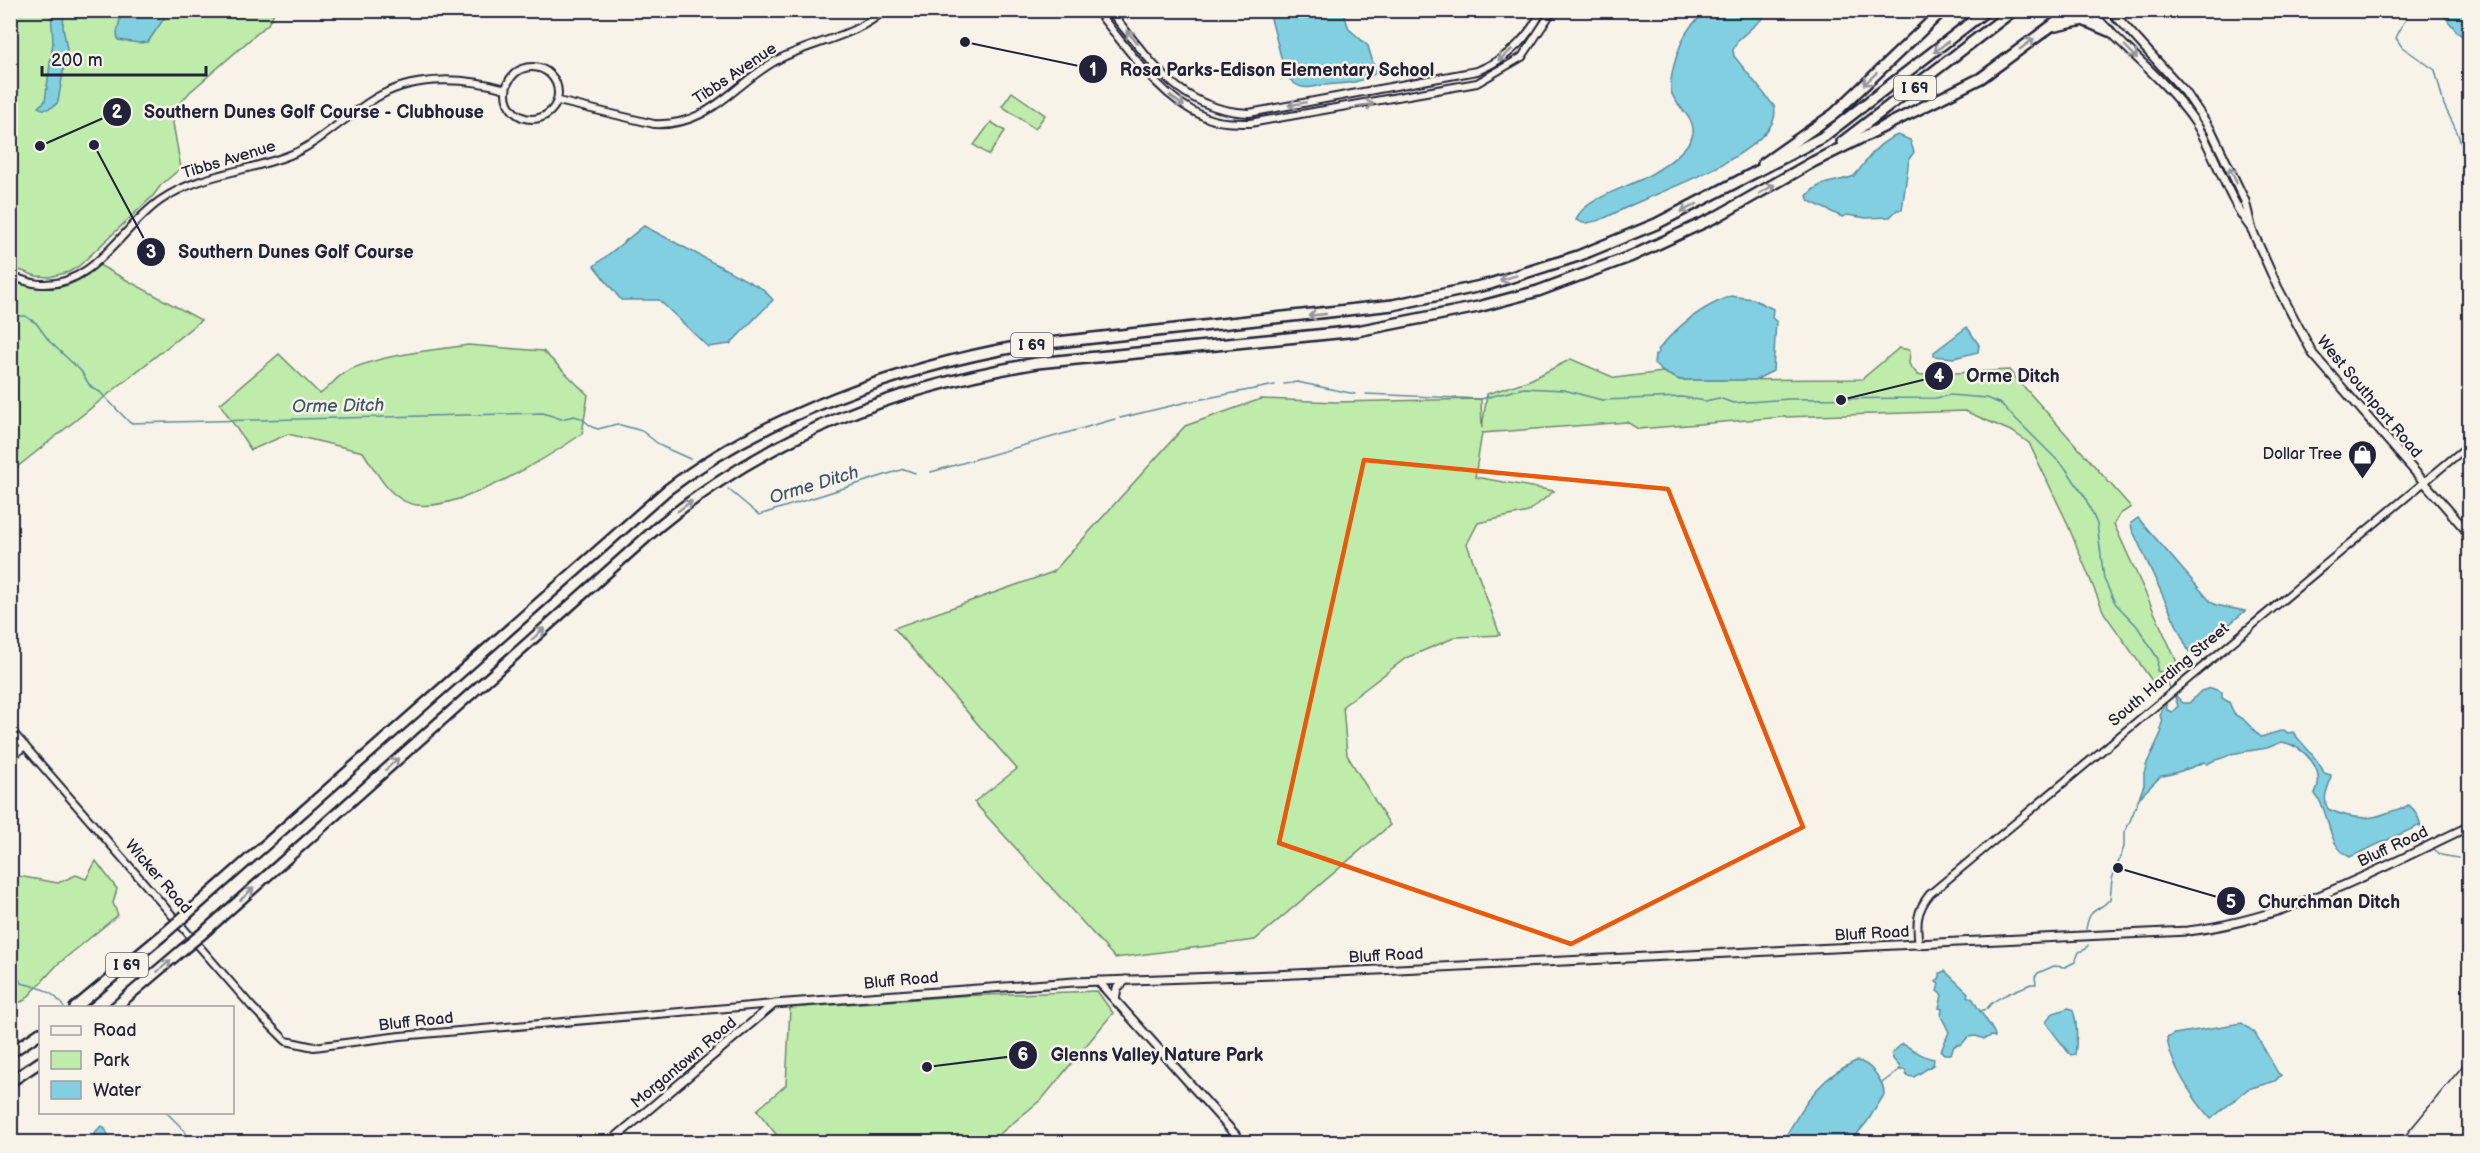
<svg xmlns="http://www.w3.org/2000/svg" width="2480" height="1153" viewBox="0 0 2480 1153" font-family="'Balsamiq Sans',sans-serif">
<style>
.green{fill:#bfecaa;stroke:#708772;stroke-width:1.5}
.water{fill:#81cfe0;stroke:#5b8a9e;stroke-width:1.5}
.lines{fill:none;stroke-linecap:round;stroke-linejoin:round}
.stream{stroke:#5b8a9e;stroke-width:1.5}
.tertiary-casing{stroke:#22223b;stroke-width:10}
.secondary-casing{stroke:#22223b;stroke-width:11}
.motorway-casing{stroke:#22223b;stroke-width:14}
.tertiary{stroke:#f7f3e8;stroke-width:6}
.secondary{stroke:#f7f3e8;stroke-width:7}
.motorway{stroke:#f7f3e8;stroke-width:9}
.rail{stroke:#22223b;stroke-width:1.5}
.motorway-bridge-casing{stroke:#22223b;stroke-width:14;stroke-linecap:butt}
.motorway-bridge{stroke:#f7f3e8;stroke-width:9}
.oneway{stroke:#97959a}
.marked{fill:none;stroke:#e8590c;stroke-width:4.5;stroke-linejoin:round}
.labels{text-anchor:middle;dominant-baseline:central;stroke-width:5;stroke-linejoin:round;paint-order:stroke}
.shield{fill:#f7f3e8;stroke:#62616f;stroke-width:1.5}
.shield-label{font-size:15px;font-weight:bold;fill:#22223b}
.street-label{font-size:16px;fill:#22223b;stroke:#f7f3e8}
.poi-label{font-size:16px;fill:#22223b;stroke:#f7f3e8;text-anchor:end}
.water-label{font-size:18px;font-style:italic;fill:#3e566d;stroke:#f7f3e8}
.leader{fill:none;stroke:#22223b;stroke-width:2}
.callout-dot{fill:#22223b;stroke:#f7f3e8;stroke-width:2}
.mark-label{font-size:18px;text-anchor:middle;font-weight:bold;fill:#fff}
.callout-label{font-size:18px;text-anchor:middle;font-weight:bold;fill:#22223b;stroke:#f7f3e8;stroke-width:5;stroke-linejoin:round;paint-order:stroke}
</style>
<rect width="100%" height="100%" fill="#f7f3e8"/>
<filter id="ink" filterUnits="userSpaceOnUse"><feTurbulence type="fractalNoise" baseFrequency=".0167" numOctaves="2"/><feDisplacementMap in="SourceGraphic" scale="12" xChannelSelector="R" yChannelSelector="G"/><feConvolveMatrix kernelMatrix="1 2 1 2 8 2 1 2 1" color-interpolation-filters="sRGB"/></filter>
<g filter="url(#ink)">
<g class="green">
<path d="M11,11H275L268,24L190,92L175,109L173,123L181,168L161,185L153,196L79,266L69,272L49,277L36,276L11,267Z"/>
<path d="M1012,92L1045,115L1035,129L1002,106Z"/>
<path d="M991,122L1005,131L989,155L974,145Z"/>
<path d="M99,265L201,320L11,472V281C46,293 71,292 99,265Z"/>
<path d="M468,345L543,351L588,395L582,434C547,458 460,511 417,505C390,502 376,471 363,452L288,434L251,450L220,404L279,354L320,394C331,387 337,375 349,370C385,354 429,351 468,345Z"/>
<path d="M1899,348L1910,350L1909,364L1918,375L2009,370L2131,507L2120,514L2114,524L2181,671L2157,688L2104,613L2065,518L2029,443L2013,432L1965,411L1784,417L1638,429L1627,422L1482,433L1475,477L1554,491L1528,512L1478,523L1467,544L1500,635L1456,637L1406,658L1343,706L1347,755L1390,825L1255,940L1115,958L974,802L1017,769L894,628L1053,572L1185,426L1261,399L1336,402L1481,399L1482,428L1487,394L1530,380L1571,359L1615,378L1663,372L1680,380L1862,379Z"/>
<path d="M96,861L117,889L113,903L118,915L58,964L25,1000L11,1006V885L18,876L58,883L76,875L86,879Z"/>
<path d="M1097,991L1113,1013L1043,1098L990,1142H782L757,1110L786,1085L790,1008L958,996Z"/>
</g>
<g class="water">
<path d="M122,10H169V11L148,42L139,43L118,40L117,33Z"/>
<path d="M1709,10L1771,11L1738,40L1733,50L1734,56L1774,106C1777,117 1772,126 1764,134C1734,166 1667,189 1627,207C1615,213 1598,223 1584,223C1581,223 1579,221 1576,220C1582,200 1625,188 1644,178C1659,170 1680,156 1690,141C1702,121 1677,109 1672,94C1667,78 1681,38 1691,26C1696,20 1703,15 1709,10Z"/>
<path d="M51,11H64L63,27L67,49L58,102C53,108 45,112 38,107L45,101L53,42Z"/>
<path d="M1269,11H1343L1349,29L1368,46L1376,73C1360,84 1344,83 1326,85C1318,85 1310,89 1302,87C1295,86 1291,80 1286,76Z"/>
<path d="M2440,11H2469V41L2458,33Z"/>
<path d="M1898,135L1910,140L1914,152L1909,159L1902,210H1897L1890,217L1866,218L1847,215L1842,217L1809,201L1807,196C1819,180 1837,183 1854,176C1869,159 1876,143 1898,135Z"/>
<path d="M644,226L763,289L773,300L730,344L708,347L659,300H621L594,266Z"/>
<path d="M1731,296L1753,299L1773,309L1772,318L1776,321L1773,371L1755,380H1680L1663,372L1654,364L1655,355L1659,352L1658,350C1678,325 1701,307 1731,296Z"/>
<path d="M1967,327L1979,345L1978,352L1954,358L1934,356V352Z"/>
<path d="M2138,518L2210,601L2216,605L2245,611L2196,653L2189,652L2132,529L2131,523Z"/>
<path d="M2211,688L2222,692V698L2229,702L2234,714L2244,720L2261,737L2284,730L2288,733L2293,732C2303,746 2319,759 2324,773L2331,775C2330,788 2321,795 2328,809C2348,818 2366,821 2384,814C2390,812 2398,808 2405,808L2408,805C2416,809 2419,818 2421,827L2418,826L2350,857C2325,845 2332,814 2315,794C2327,770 2304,746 2282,742L2267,748L2230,754C2224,760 2214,758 2208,764L2204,762C2197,766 2168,776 2161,776L2139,798L2144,785V773L2147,763L2162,731L2160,729L2163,720L2160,716L2166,701L2167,710L2172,712L2178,706L2174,694L2183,703H2189L2201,691Z"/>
<path d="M1945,971L1968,993L1967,996L1973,999C1979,1012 1989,1021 1995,1035V1037L1991,1036L1984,1039L1976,1036L1968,1037L1962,1044L1954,1046L1951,1054H1944L1941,1051L1949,1032L1941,1016L1942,1009L1939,1008L1942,995L1937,991L1939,984L1936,982L1940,977V973Z"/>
<path d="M2068,1008L2072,1009C2078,1020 2077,1042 2075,1055L2071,1056L2046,1023L2051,1014Z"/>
<path d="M2242,1023L2255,1033L2278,1073L2281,1075L2275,1081L2248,1089L2211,1119C2194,1100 2170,1064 2167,1038L2174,1034Z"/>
<path d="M1902,1044C1913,1048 1920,1057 1934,1059L1933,1065L1914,1077L1907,1076L1905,1070H1899L1900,1067L1893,1059L1892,1053Z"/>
<path d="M1856,1061C1871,1062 1884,1082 1884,1095L1867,1122L1851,1141L1782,1142C1804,1107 1815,1080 1856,1061Z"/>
<path d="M101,1126L104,1127L112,1142H94V1133Z"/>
</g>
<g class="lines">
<g class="stream">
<path d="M2403,10L2406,18L2396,38L2402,47L2435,70L2444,105L2458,134L2464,155L2470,162"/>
<path d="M17,316H25L36,323L50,342L81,371L90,386L100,392L130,423L543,413L561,419L574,416L581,418L592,427L598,429L617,424L642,431L661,446L690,459"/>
<path d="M1284,384L1297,382L1355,394"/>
<path d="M1366,394L1481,399L1524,388L1564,390L1602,400L1682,397L1705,401L1719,398L1733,403L1789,399L1936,398L1950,395L1986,398L2001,404L2066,469L2085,497L2097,524L2104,579L2115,603L2137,626L2158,659L2157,671L2164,673L2170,688"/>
<path d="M1120,418L1187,402L1275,385"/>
<path d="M931,472L1115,419"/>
<path d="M728,489L759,515L904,469L915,473"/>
<path d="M2421,827L2428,837"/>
<path d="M2435,850L2441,855L2458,858"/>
<path d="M2086,929C2090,905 2097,914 2110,899L2112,879L2124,847V832C2129,827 2135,807 2139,798"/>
<path d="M10,967L15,970L21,983C39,987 55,991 64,1008"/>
<path d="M1980,1011L1987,1009C1992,998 2020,989 2031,984H2036L2035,977L2038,973L2054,966L2065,967L2075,962L2079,952L2086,949L2088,945"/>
<path d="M1882,1083L1899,1070"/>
<path d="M166,1112L184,1130L191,1142"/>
</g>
<defs>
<g id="tertiary">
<path d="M1096,10C1127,47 1159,98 1205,117C1219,123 1235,123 1250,123L1477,83L1522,57L1553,10"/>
<path d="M1109,10C1151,60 1178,110 1249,113L1477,71C1507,59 1528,39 1542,10"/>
<circle cx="532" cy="93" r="26"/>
<path d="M558,101L654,124C712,127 736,80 781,58C816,41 856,36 885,10"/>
<path d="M10,276C21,279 31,284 41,284C95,287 122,226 161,200C199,174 247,172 290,155C308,148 324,135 340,123C353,114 367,102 381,95C418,75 467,78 506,89"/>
<path d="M10,729L252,1007L286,1041L314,1047L400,1036L774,1004"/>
<path d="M10,758L25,746"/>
<path d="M1919,945C1916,924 1916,911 1930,894L2470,444"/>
</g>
<g id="secondary">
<path d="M2090,10C2124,49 2166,80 2195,122C2217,156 2226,196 2251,228"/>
<path d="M2115,15L2186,93L2211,130L2245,201L2252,230L2278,288L2313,354L2470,535"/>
<path d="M1098,981L1242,1142"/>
<path d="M1115,1000L1117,988L1126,980"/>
<path d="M610,1142L774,1004L1074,982L1274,975L2188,931C2290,919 2378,869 2470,826"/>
</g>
<g id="motorway">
<path d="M2114,10L2118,18"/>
<path d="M2056,26L2083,20L2109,31"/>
<path d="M1842,142L2014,10"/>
<path d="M1763,164L1834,114L1943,10"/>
<path d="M188,913L667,490C765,415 901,367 1021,346L1393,305L1490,284L1578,256L1656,224L1823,137L1987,10"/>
<path d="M203,933L659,526C771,434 896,387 1037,363L1357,331L1478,307L1538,291L1632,256L1716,217L1813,162L1981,78L2073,10"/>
<path d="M75,1008L165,933"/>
<path d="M114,1008L181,951"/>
<path d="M10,1053L40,1033"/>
<path d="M10,1082L40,1062"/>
</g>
</defs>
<use href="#tertiary" class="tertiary-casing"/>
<use href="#secondary" class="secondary-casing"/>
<use href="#motorway" class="motorway-casing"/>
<use href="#tertiary" class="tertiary"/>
<use href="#secondary" class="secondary"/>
<use href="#motorway" class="motorway"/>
<path class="rail" d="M2400,1142L2470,1057"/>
<defs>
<g id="motorway-bridge">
<path d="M165,933L188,913"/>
<path d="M181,951L203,933"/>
</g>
</defs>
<use href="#motorway-bridge" class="motorway-bridge-casing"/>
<use href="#motorway-bridge" class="motorway-bridge"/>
</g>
<defs><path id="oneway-shaft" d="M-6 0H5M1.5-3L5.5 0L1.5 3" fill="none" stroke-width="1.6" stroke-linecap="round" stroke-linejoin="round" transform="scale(1.5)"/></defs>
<g class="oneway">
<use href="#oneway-shaft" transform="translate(1132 37) rotate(-131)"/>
<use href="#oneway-shaft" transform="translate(2027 44) rotate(-36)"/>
<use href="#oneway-shaft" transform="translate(1941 47) rotate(142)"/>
<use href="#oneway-shaft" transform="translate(2131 52) rotate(46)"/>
<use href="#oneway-shaft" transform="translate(1505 55) rotate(140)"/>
<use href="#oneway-shaft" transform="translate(1870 79) rotate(137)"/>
<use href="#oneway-shaft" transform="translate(1177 101) rotate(36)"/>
<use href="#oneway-shaft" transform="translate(1297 104) rotate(170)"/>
<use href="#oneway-shaft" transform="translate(1365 105) rotate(-9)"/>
<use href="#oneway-shaft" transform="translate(2233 175) rotate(-114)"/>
<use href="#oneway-shaft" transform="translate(1767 189) rotate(-30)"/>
<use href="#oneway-shaft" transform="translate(1689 208) rotate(153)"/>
<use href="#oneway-shaft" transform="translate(1508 278) rotate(163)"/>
<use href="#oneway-shaft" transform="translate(1317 315) rotate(174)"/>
<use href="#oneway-shaft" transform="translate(685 506) rotate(-36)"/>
<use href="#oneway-shaft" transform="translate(538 634) rotate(-42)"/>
<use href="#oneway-shaft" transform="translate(392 764) rotate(-42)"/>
<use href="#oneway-shaft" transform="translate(247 894) rotate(-42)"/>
<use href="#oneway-shaft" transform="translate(164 966) rotate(-41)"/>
</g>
</g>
<path class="marked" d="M1364,460L1668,489L1803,827L1571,944L1279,843Z"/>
<defs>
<symbol id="shop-pin" viewBox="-11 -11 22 30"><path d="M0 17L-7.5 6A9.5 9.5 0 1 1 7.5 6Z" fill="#22223b" stroke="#f7f3e8"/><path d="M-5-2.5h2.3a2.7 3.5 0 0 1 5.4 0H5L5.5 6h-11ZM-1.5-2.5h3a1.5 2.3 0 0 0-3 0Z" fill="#fff"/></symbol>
</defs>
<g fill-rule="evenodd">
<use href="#shop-pin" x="2346" y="438" width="33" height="45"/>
</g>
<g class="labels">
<g class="shield">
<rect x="1894" y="76" width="42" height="24" rx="4.5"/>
<rect x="1011" y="333" width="42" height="24" rx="4.5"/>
<rect x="106" y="953" width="42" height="24" rx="4.5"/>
</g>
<g class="shield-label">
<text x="1915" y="88">I 69</text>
<text x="1032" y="345">I 69</text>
<text x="127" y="965">I 69</text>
</g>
<g class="street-label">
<text transform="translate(735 74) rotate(-34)">Tibbs Avenue</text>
<text transform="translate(229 160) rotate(-17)">Tibbs Avenue</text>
<text transform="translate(2369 397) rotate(50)">West Southport Road</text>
<text transform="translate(2169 675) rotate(-40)">South Harding Street</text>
<text transform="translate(2393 847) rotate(-25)">Bluff Road</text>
<text transform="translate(158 877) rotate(49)">Wicker Road</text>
<text transform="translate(1872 934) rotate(-3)">Bluff Road</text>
<text transform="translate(1386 956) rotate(-3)">Bluff Road</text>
<text transform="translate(901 981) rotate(-5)">Bluff Road</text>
<text transform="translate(416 1022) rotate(-6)">Bluff Road</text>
<text transform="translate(684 1063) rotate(-40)">Morgantown Road</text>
</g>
<g class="poi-label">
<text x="2342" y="454">Dollar Tree</text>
</g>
<g class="water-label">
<text transform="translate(338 406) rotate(-1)">Orme Ditch</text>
<text transform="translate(814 485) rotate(-17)">Orme Ditch</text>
</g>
</g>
<path class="leader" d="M965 42L1093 69M40 146L117 112M94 145L151 252M1841 400L1939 376M2118 868L2231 901M927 1067L1023 1055"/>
<g class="callout-dot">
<circle cx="965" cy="42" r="6"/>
<circle cx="40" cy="146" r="6"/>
<circle cx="94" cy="145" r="6"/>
<circle cx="1841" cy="400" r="6"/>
<circle cx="2118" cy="868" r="6"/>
<circle cx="927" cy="1067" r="6"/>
<circle cx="1093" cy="69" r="15"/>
<circle cx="117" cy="112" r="15"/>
<circle cx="151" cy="252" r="15"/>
<circle cx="1939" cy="376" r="15"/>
<circle cx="2231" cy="901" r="15"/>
<circle cx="1023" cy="1055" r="15"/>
</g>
<g class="mark-label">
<text x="1093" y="76">1</text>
<text x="117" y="118">2</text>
<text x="151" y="258">3</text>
<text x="1939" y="382">4</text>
<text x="2231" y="908">5</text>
<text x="1023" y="1061">6</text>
</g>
<g class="callout-label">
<text x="1277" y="76">Rosa Parks-Edison Elementary School</text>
<text x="314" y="118">Southern Dunes Golf Course - Clubhouse</text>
<text x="296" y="258">Southern Dunes Golf Course</text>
<text x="2013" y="382">Orme Ditch</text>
<text x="2329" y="908">Churchman Ditch</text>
<text x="1157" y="1061">Glenns Valley Nature Park</text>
</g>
<rect width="2480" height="1153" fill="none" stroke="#f7f3e8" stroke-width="36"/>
<rect x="18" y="18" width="2444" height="1117" fill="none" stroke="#22223b" stroke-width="2" filter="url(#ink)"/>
<rect x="39" y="1006" width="195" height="108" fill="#f7f3e8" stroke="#a29fa3" stroke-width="1.5"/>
<rect x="51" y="1026" width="30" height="9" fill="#f7f3e8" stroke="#a29fa3" stroke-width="1.5"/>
<text x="93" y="1036" font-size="18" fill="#22223b">Road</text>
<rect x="51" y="1051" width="30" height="18" fill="#bfecaa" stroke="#a29fa3" stroke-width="1.5"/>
<text x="93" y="1066" font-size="18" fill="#22223b">Park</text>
<rect x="51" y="1081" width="30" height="18" fill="#81cfe0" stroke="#a29fa3" stroke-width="1.5"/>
<text x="93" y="1096" font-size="18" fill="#22223b">Water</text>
<path d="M42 66v9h164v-9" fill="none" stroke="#22223b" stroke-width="3"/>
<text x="51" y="66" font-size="18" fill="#22223b" stroke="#f7f3e8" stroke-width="4.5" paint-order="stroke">200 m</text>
</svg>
